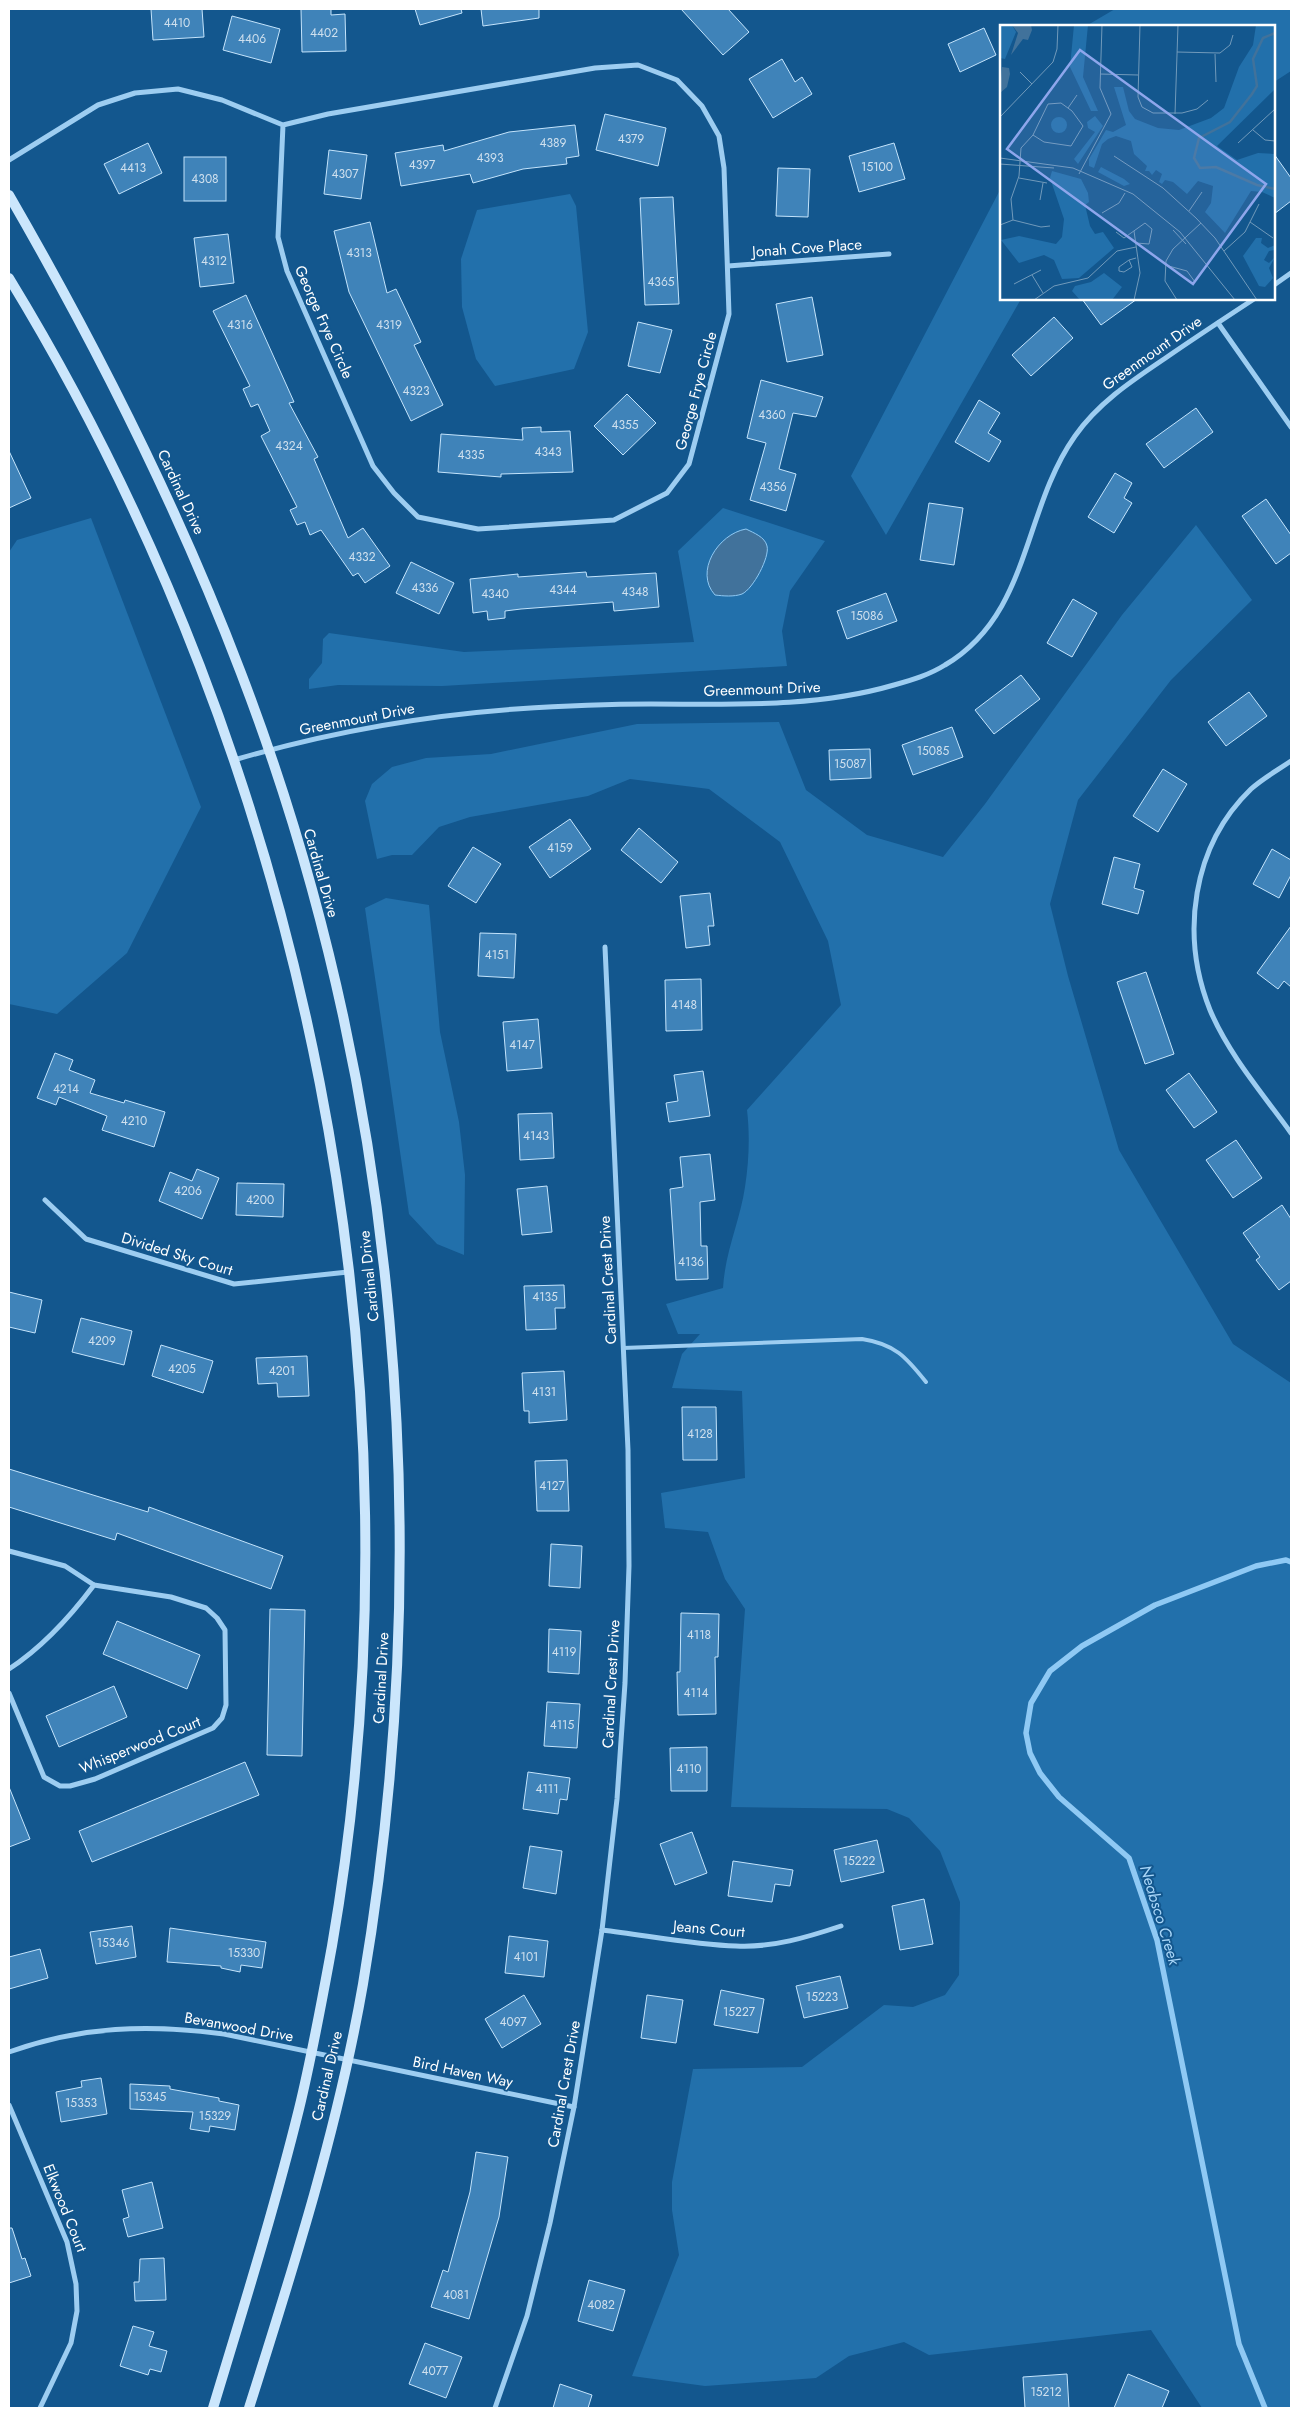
<svg xmlns="http://www.w3.org/2000/svg" width="1300" height="2417" viewBox="0 0 1300 2417" font-family="Jost,sans-serif">
<style>
.green{fill:#2270ab}
.water{fill:#41729b;stroke:#8fc9f4}
.lines{fill:none;stroke-linecap:round;stroke-linejoin:round}
.stream{stroke:#8fc9f4;stroke-width:5.5}
.building{fill:#3f83b9;stroke:#c4e4fc}
.lane{stroke:#9dcdf1;stroke-width:4}
.street{stroke:#9dcdf1;stroke-width:5}
.secondary{stroke:#cbe6fc;stroke-width:10}
.labels{text-anchor:middle;dominant-baseline:central;stroke-width:4;stroke-linejoin:round;paint-order:stroke}
.number-label{font-size:12px;fill:#cfe0ee}
.street-label{font-size:15px;fill:#fff;stroke:#13578e}
.water-label{font-size:16px;font-style:italic;fill:#a9d6f8;stroke:#13578e}
.inset-river{fill:none;stroke:#41729b;stroke-width:2.5}
.inset-road{fill:none;stroke:#719abb;stroke-width:1}
.view{fill:#8ea6ec;fill-opacity:0.15;stroke:#8ea6ec;stroke-width:2.5}
.inset-edge{fill:none;stroke:#fff;stroke-width:2.5}
</style>
<rect width="100%" height="100%" fill="#13578e"/>
<g class="green">
<path d="M1115,9H1291V71L1274,82V26H1086Z"/>
<path d="M1001,188V299H1021L886,535L851,476Z"/>
<path d="M570,194L576,206L588,332L574,369L495,386L476,359L462,307L461,259L477,210Z"/>
<path d="M723,508L825,541L790,591L782,631L787,666L442,686L338,685L309,689V679L322,663L323,639L329,633L464,652L694,642L678,551Z"/>
<path d="M91,518L201,807L127,953L57,1014L9,1004V552L17,540Z"/>
<path d="M1196,525L1252,600L1171,680L1078,800L1050,904L1068,976L1119,1150L1233,1344L1291,1383V2408H1202L1151,2330L929,2355L904,2342L849,2356L816,2378L705,2386L632,2376L679,2255L672,2210V2182L693,2069L802,2067L884,2005L913,2007L945,1995L959,1975L960,1902L940,1851L909,1818L887,1809L731,1807L745,1609L725,1579L708,1532L665,1528L661,1493L745,1478L742,1391L672,1388L682,1354L700,1334H678L666,1304L723,1288C725,1252 740,1221 745,1187C749,1161 750,1135 747,1110L841,1005L828,941L780,842L709,789L630,779L588,796L470,817L439,827L412,855H392L377,859L365,801L372,784L392,767L426,758L491,754L637,724L779,722L806,790L867,835L943,857L985,804L1122,615Z"/>
<path d="M386,898L429,905L440,1032L459,1122L465,1175L464,1255L437,1244L409,1214L365,908Z"/>
</g>
<path class="water" d="M746,529C754,533 765,537 767,546C770,557 753,589 742,594C734,597 723,596 715,595C694,572 718,534 746,529Z"/>
<g class="lines">
<path class="stream" d="M1265,2408L1239,2344L1157,1940L1129,1858L1059,1797L1040,1773L1030,1753L1026,1733L1031,1703L1050,1671L1082,1646L1155,1605L1256,1566L1286,1560L1291,1562"/>
</g>
<g class="building">
<path d="M151,9H202L204,37L153,40Z"/>
<path d="M301,9H331V15L345,14L346,51L302,52Z"/>
<path d="M415,9H461L462,13L420,25Z"/>
<path d="M481,9H539V18L483,26Z"/>
<path d="M681,9H728L749,32L723,55Z"/>
<path d="M232,16L280,29L271,63L223,50Z"/>
<path d="M984,28L996,55L960,72L948,44Z"/>
<path d="M782,59L795,82L802,77L812,94L773,118L749,79Z"/>
<path d="M605,114L666,128L658,166L596,150Z"/>
<path d="M575,125L579,156L566,158L567,164L523,169L473,183L470,174L401,186L395,153L443,145L444,151L509,132Z"/>
<path d="M148,143L162,173L119,194L104,164Z"/>
<path d="M894,143L905,179L859,192L849,156Z"/>
<path d="M329,150L367,155L361,199L324,194Z"/>
<path d="M1274,154L1291,178V201L1274,214Z"/>
<rect x="184" y="157" width="42" height="44"/>
<path d="M778,168L810,169L808,217L776,216Z"/>
<path d="M673,197L679,304L645,305L640,198Z"/>
<path d="M370,222L387,293L396,289L421,342L414,345L443,405L411,421L349,292L334,231Z"/>
<path d="M228,234L234,283L200,287L194,238Z"/>
<path d="M246,295L294,402L289,403L318,457L314,459L348,538L363,528L390,566L365,583L358,573L353,576L321,530L310,535L305,522L297,525L290,510L297,507L261,436L270,431L258,404L251,407L243,389L250,386L213,311Z"/>
<path d="M812,297L823,355L787,362L776,304Z"/>
<path d="M1082,299H1137L1101,325Z"/>
<path d="M1054,317L1073,338L1031,376L1012,355Z"/>
<path d="M638,322L672,330L660,373L628,366Z"/>
<path d="M761,380L823,397L816,417L793,413L779,469L796,474L786,511L750,500L766,443L747,438Z"/>
<path d="M627,394L656,423L623,455L594,426Z"/>
<path d="M979,400L1000,413L988,433L1001,441L989,462L955,442Z"/>
<path d="M1196,408L1213,432L1164,468L1146,444Z"/>
<path d="M541,427V432L570,431L573,472L501,474V477L438,472L441,434L523,440L522,428Z"/>
<path d="M9,451L31,498L9,508Z"/>
<path d="M1115,473L1132,483L1124,498L1132,503L1114,533L1088,517Z"/>
<path d="M1266,499L1291,535V553L1276,564L1242,516Z"/>
<path d="M929,503L963,508L954,565L920,560Z"/>
<path d="M411,562L454,583L439,614L396,593Z"/>
<path d="M586,572L587,577L656,573L659,607L614,611L613,602L521,609L505,611V618L488,620L487,611L473,613L470,579L518,574V577Z"/>
<path d="M886,593L897,621L847,639L837,611Z"/>
<path d="M1073,599L1097,613L1072,657L1047,643Z"/>
<path d="M1021,675L1040,699L994,734L975,710Z"/>
<path d="M1249,692L1267,716L1226,746L1208,722Z"/>
<path d="M952,727L963,757L913,775L902,745Z"/>
<path d="M870,749L871,778L830,780L829,750Z"/>
<path d="M1163,769L1187,784L1158,832L1133,816Z"/>
<path d="M570,819L591,849L550,878L529,847Z"/>
<path d="M639,828L678,862L661,883L621,850Z"/>
<path d="M473,847L501,864L476,903L448,886Z"/>
<path d="M1272,849L1291,860V875L1279,898L1253,884Z"/>
<path d="M1114,857L1140,864L1134,888L1144,891L1138,914L1102,904Z"/>
<path d="M710,893L714,926H708L710,945L686,948L680,896Z"/>
<path d="M1291,926V987L1284,981L1278,989L1257,973Z"/>
<path d="M480,933L516,934L514,978L478,976Z"/>
<path d="M1146,972L1174,1054L1145,1064L1117,982Z"/>
<path d="M701,979L702,1030L666,1031L665,980Z"/>
<path d="M538,1019L542,1068L507,1071L503,1022Z"/>
<path d="M55,1053L73,1060L69,1070L95,1080L90,1093L124,1103L125,1100L165,1112L154,1147L102,1130L107,1116L59,1097L56,1105L37,1098Z"/>
<path d="M703,1071L710,1116L669,1122L666,1103L678,1101L674,1075Z"/>
<path d="M1189,1073L1217,1112L1194,1128L1166,1090Z"/>
<path d="M552,1113L554,1158L520,1160L518,1114Z"/>
<path d="M1236,1140L1262,1178L1233,1198L1206,1160Z"/>
<path d="M710,1154L715,1200L700,1202L701,1246H707L708,1279L676,1280L670,1189L683,1187L680,1157Z"/>
<path d="M197,1169L219,1178L202,1219L159,1201L170,1172L192,1181Z"/>
<path d="M237,1183L284,1184L283,1217L236,1215Z"/>
<path d="M547,1186L552,1232L522,1235L517,1189Z"/>
<path d="M1282,1205L1291,1219V1281L1279,1290L1256,1260L1260,1257L1243,1233Z"/>
<path d="M564,1285L565,1308H555L556,1329L526,1330L524,1286Z"/>
<path d="M9,1292L42,1300L35,1333L9,1327Z"/>
<path d="M81,1318L132,1331L124,1365L72,1352Z"/>
<path d="M161,1345L213,1361L203,1393L152,1376Z"/>
<path d="M307,1356L309,1396L278,1397L277,1383L258,1384L256,1358Z"/>
<path d="M564,1371L567,1420L529,1423V1411H524L522,1373Z"/>
<path d="M682,1407H716L717,1460H683Z"/>
<path d="M567,1460L569,1511H537L535,1461Z"/>
<path d="M9,1469L148,1512L149,1507L283,1556L271,1589L117,1533L115,1540L9,1507Z"/>
<path d="M551,1544L582,1546L580,1588L549,1586Z"/>
<path d="M270,1609L305,1610L302,1756L267,1755Z"/>
<path d="M681,1613L719,1614L718,1657H715L716,1714L678,1715L677,1672H680Z"/>
<path d="M117,1621L200,1655L187,1689L103,1654Z"/>
<path d="M549,1629L581,1631L579,1674L548,1672Z"/>
<path d="M114,1686L127,1717L59,1747L46,1716Z"/>
<path d="M547,1702L580,1704L577,1748L544,1746Z"/>
<path d="M707,1747V1791H671L670,1748Z"/>
<path d="M245,1762L259,1795L92,1862L79,1831Z"/>
<path d="M528,1772L570,1778L567,1800L560,1799L558,1814L523,1809Z"/>
<path d="M9,1787L30,1839L9,1847Z"/>
<path d="M692,1832L707,1873L675,1885L660,1844Z"/>
<path d="M877,1840L884,1872L841,1882L834,1850Z"/>
<path d="M530,1846L562,1851L556,1894L523,1888Z"/>
<path d="M733,1861L793,1870L790,1886L775,1884L772,1902L728,1896Z"/>
<path d="M924,1899L933,1944L900,1950L892,1906Z"/>
<path d="M132,1926L136,1957L96,1964L90,1932Z"/>
<path d="M170,1928L266,1942L262,1968L241,1965L240,1972L221,1968V1966L167,1962Z"/>
<path d="M509,1936L548,1941L544,1977L505,1973Z"/>
<path d="M40,1949L48,1978L9,1989V1957Z"/>
<path d="M840,1976L848,2008L804,2018L796,1986Z"/>
<path d="M721,1990L764,1999L758,2033L714,2025Z"/>
<path d="M524,1995L541,2024L502,2048L485,2019Z"/>
<path d="M647,1995L683,2000L676,2043L641,2038Z"/>
<path d="M101,2078L107,2114L61,2122L56,2092L82,2087L81,2081Z"/>
<path d="M130,2084L170,2086V2089L219,2098V2101L239,2105L235,2130L210,2126L209,2132L190,2129L193,2112L130,2109Z"/>
<path d="M476,2152L508,2157L499,2217L469,2319L431,2307L443,2270L448,2272L470,2192Z"/>
<path d="M152,2182L163,2228L128,2237L123,2219L129,2217L122,2190Z"/>
<path d="M9,2228H12L22,2259L25,2258L31,2276L9,2283Z"/>
<path d="M164,2258L166,2300L135,2301L134,2282H139L140,2259Z"/>
<path d="M589,2280L625,2290L613,2331L578,2321Z"/>
<path d="M133,2326L154,2332L149,2346L167,2351L161,2372L150,2369L148,2375L120,2366Z"/>
<path d="M425,2343L462,2357L446,2398L409,2384Z"/>
<path d="M1067,2374L1069,2408H1025L1023,2377Z"/>
<path d="M1128,2374L1169,2391L1162,2408H1114Z"/>
<path d="M560,2384L592,2395L588,2408H553Z"/>
</g>
<g class="lines">
<path class="lane" d="M623,1348L862,1339C895,1344 906,1357 926,1382"/>
<g class="street">
<path d="M9,160L98,105L135,93L178,89L222,100L283,125L328,114L595,68L638,65L677,80L702,106L719,136L724,168L729,314L689,464L667,493L614,520L478,529L418,517L394,493L373,466L287,271L278,237L283,125"/>
<path d="M728,266L889,254"/>
<path d="M1274,285L1291,273"/>
<path d="M1218,323L1291,427"/>
<path d="M234,760C326,733 420,716 516,709C561,706 606,704 651,704C733,704 815,708 894,685C912,680 929,675 945,665C1031,614 1022,511 1075,436C1099,402 1133,380 1167,357C1196,337 1225,318 1254,299"/>
<path d="M1291,761C1278,770 1263,778 1251,789C1192,846 1180,935 1210,1010C1229,1055 1263,1094 1291,1133"/>
<path d="M45,1200L86,1239L234,1284L348,1272"/>
<path d="M9,1551L65,1566L94,1585L171,1597L206,1608L217,1618L225,1630L226,1705L222,1718L213,1728L95,1779L70,1786H60L44,1777L9,1693"/>
<path d="M9,1669C43,1647 70,1617 94,1585"/>
<path d="M602,1930C645,1935 694,1945 736,1946C772,1948 808,1937 841,1926"/>
<path d="M9,2052C82,2026 148,2024 224,2034L574,2107"/>
<path d="M9,2105L67,2242L76,2284L77,2311L71,2343L40,2408"/>
<path d="M495,2408L527,2316L550,2223L574,2107L602,1930L617,1799L625,1683L629,1566L628,1450L605,947"/>
</g>
<g class="secondary">
<path d="M9,195C98,349 178,507 241,673C400,1088 437,1547 363,1984C338,2128 293,2269 249,2408"/>
<path d="M9,278C309,769 430,1378 332,1946C322,2000 312,2056 299,2109C274,2210 243,2309 213,2408"/>
</g>
</g>
<g class="labels">
<g class="number-label">
<text x="177" y="23">4410</text>
<text x="324" y="33">4402</text>
<text x="252" y="39">4406</text>
<text x="631" y="139">4379</text>
<text x="553" y="143">4389</text>
<text x="490" y="158">4393</text>
<text x="422" y="165">4397</text>
<text x="877" y="167">15100</text>
<text x="133" y="168">4413</text>
<text x="345" y="174">4307</text>
<text x="205" y="179">4308</text>
<text x="359" y="253">4313</text>
<text x="214" y="261">4312</text>
<text x="661" y="282">4365</text>
<text x="240" y="325">4316</text>
<text x="389" y="325">4319</text>
<text x="416" y="391">4323</text>
<text x="772" y="415">4360</text>
<text x="625" y="425">4355</text>
<text x="289" y="446">4324</text>
<text x="548" y="452">4343</text>
<text x="471" y="455">4335</text>
<text x="773" y="487">4356</text>
<text x="362" y="557">4332</text>
<text x="425" y="588">4336</text>
<text x="563" y="590">4344</text>
<text x="635" y="592">4348</text>
<text x="495" y="594">4340</text>
<text x="867" y="616">15086</text>
<text x="933" y="751">15085</text>
<text x="850" y="764">15087</text>
<text x="560" y="848">4159</text>
<text x="497" y="955">4151</text>
<text x="684" y="1005">4148</text>
<text x="522" y="1045">4147</text>
<text x="66" y="1089">4214</text>
<text x="134" y="1121">4210</text>
<text x="536" y="1136">4143</text>
<text x="188" y="1191">4206</text>
<text x="260" y="1200">4200</text>
<text x="691" y="1262">4136</text>
<text x="545" y="1297">4135</text>
<text x="102" y="1341">4209</text>
<text x="182" y="1369">4205</text>
<text x="282" y="1371">4201</text>
<text x="544" y="1392">4131</text>
<text x="700" y="1434">4128</text>
<text x="552" y="1486">4127</text>
<text x="699" y="1635">4118</text>
<text x="564" y="1652">4119</text>
<text x="696" y="1693">4114</text>
<text x="562" y="1725">4115</text>
<text x="689" y="1769">4110</text>
<text x="547" y="1789">4111</text>
<text x="859" y="1861">15222</text>
<text x="113" y="1943">15346</text>
<text x="244" y="1953">15330</text>
<text x="526" y="1957">4101</text>
<text x="822" y="1997">15223</text>
<text x="739" y="2012">15227</text>
<text x="513" y="2022">4097</text>
<text x="150" y="2097">15345</text>
<text x="81" y="2103">15353</text>
<text x="215" y="2116">15329</text>
<text x="456" y="2295">4081</text>
<text x="601" y="2305">4082</text>
<text x="435" y="2371">4077</text>
<text x="1046" y="2392">15212</text>
</g>
<g class="street-label">
<text transform="translate(807 248) rotate(-4)">Jonah Cove Place</text>
<text transform="translate(324 322) rotate(66)">George Frye Circle</text>
<text transform="translate(1152 353) rotate(-35)">Greenmount Drive</text>
<text transform="translate(696 391) rotate(-75)">George Frye Circle</text>
<text transform="translate(181 492) rotate(65)">Cardinal Drive</text>
<text transform="translate(762 689) rotate(-2)">Greenmount Drive</text>
<text transform="translate(357 719) rotate(-11)">Greenmount Drive</text>
<text transform="translate(321 873) rotate(74)">Cardinal Drive</text>
<text transform="translate(177 1254) rotate(17)">Divided Sky Court</text>
<text transform="translate(369 1276) rotate(-96)">Cardinal Drive</text>
<text transform="translate(608 1280) rotate(-93)">Cardinal Crest Drive</text>
<text transform="translate(381 1678) rotate(-87)">Cardinal Drive</text>
<text transform="translate(611 1684) rotate(-87)">Cardinal Crest Drive</text>
<text transform="translate(140 1745) rotate(-22)">Whisperwood Court</text>
<text transform="translate(709 1929) rotate(5)">Jeans Court</text>
<text transform="translate(239 2027) rotate(10)">Bevanwood Drive</text>
<text transform="translate(463 2072) rotate(12)">Bird Haven Way</text>
<text transform="translate(327 2076) rotate(-77)">Cardinal Drive</text>
<text transform="translate(564 2084) rotate(-80)">Cardinal Crest Drive</text>
<text transform="translate(65 2208) rotate(68)">Elkwood Court</text>
</g>
<g class="water-label">
<text transform="translate(1160 1915) rotate(73)">Neabsco Creek</text>
</g>
</g>
<g transform="translate(1000 25)">
<rect width="275" height="275" fill="#13578e"/>
<path d="M0,0H12L16,7L5,34L0,33ZM74,0H88L83,52L98,86H91L70,42ZM256,0H275V64L217,121L237,135L258,128L275,129V173L262,167L251,166L225,208L205,187L211,178L213,161L198,156L187,169L173,157L165,155L162,159L159,157L162,149L156,145L152,150L149,146H145L147,141L134,129L131,116L116,111L108,114L102,119L94,143L89,141V134L106,105L113,107L126,100L114,62H123L129,86L135,94L158,103L179,105L211,93L224,83L239,42L253,20ZM95,91L103,101L78,139L74,134L95,107L88,103L87,97ZM51 100a8 8 0 1 1 16 0a8 8 0 1 1-16 0ZM101,142L124,154L130,159L124,161L98,147ZM52,146L81,154L88,168L89,177L85,180L90,201L95,209L103,207L114,223L79,253L62,254L54,235L44,230L19,238L1,215L19,211L56,219L62,212L64,194L50,153ZM256,213H262L261,218L268,223L275,220V225L269,226L264,235L269,238L275,232L269,243L273,253L265,262L259,261L243,231ZM104,248L122,262L112,275H80L72,266L75,261L91,257Z" fill="#2270ab"/>
<path d="M12,0H31L32,5L28,15L23,14L11,30L18,8ZM2,42L9,43L10,49L7,62L0,68Z" fill="#41729b"/>
<path class="inset-river" d="M275,8L263,13L253,34L257,61L252,69L230,97L199,113L194,133L200,143L216,142L257,160L275,164"/>
<path class="inset-road" d="M140,0L138,72L142,82L153,88H182L197,84L208,75M177,27L220,28L230,20L233,10M215,29L216,57M20,47L32,59M100,49L138,50M68,83L77,70M175,89L178,0M0,92L53,37L57,24L58,0M253,105L265,115L275,116M238,118L275,84M114,131L163,163L196,193L215,213L257,275M0,133L73,143L133,169L180,207L235,275M0,139L54,143M79,149L111,89L100,63L102,0M19,153L47,158M40,175L43,158M189,186L202,167M102,188L119,178L125,168M13,195L11,174L19,151L21,123L33,110L48,79L61,78L72,86L83,101L71,121L44,117L33,110M250,197L273,213M0,200L13,195L41,202L50,201M173,205L186,219M116,207L124,213L145,198L152,204L149,219L136,218M224,226L245,207L259,179M129,235L132,242L124,247L119,246V242L129,235L136,233M165,240L187,246L195,257M32,250L43,268M14,259L41,245M34,275L54,261L88,253L117,226L136,222M134,275L140,248L134,206M177,275L165,256L166,236L173,224L201,198"/>
<path class="view" d="M80,25L266,159L193,259L7,124Z"/>
<rect width="275" height="275" class="inset-edge"/>
</g>
<rect width="1300" height="2417" fill="none" stroke="#ffffff" stroke-width="20"/>
</svg>
